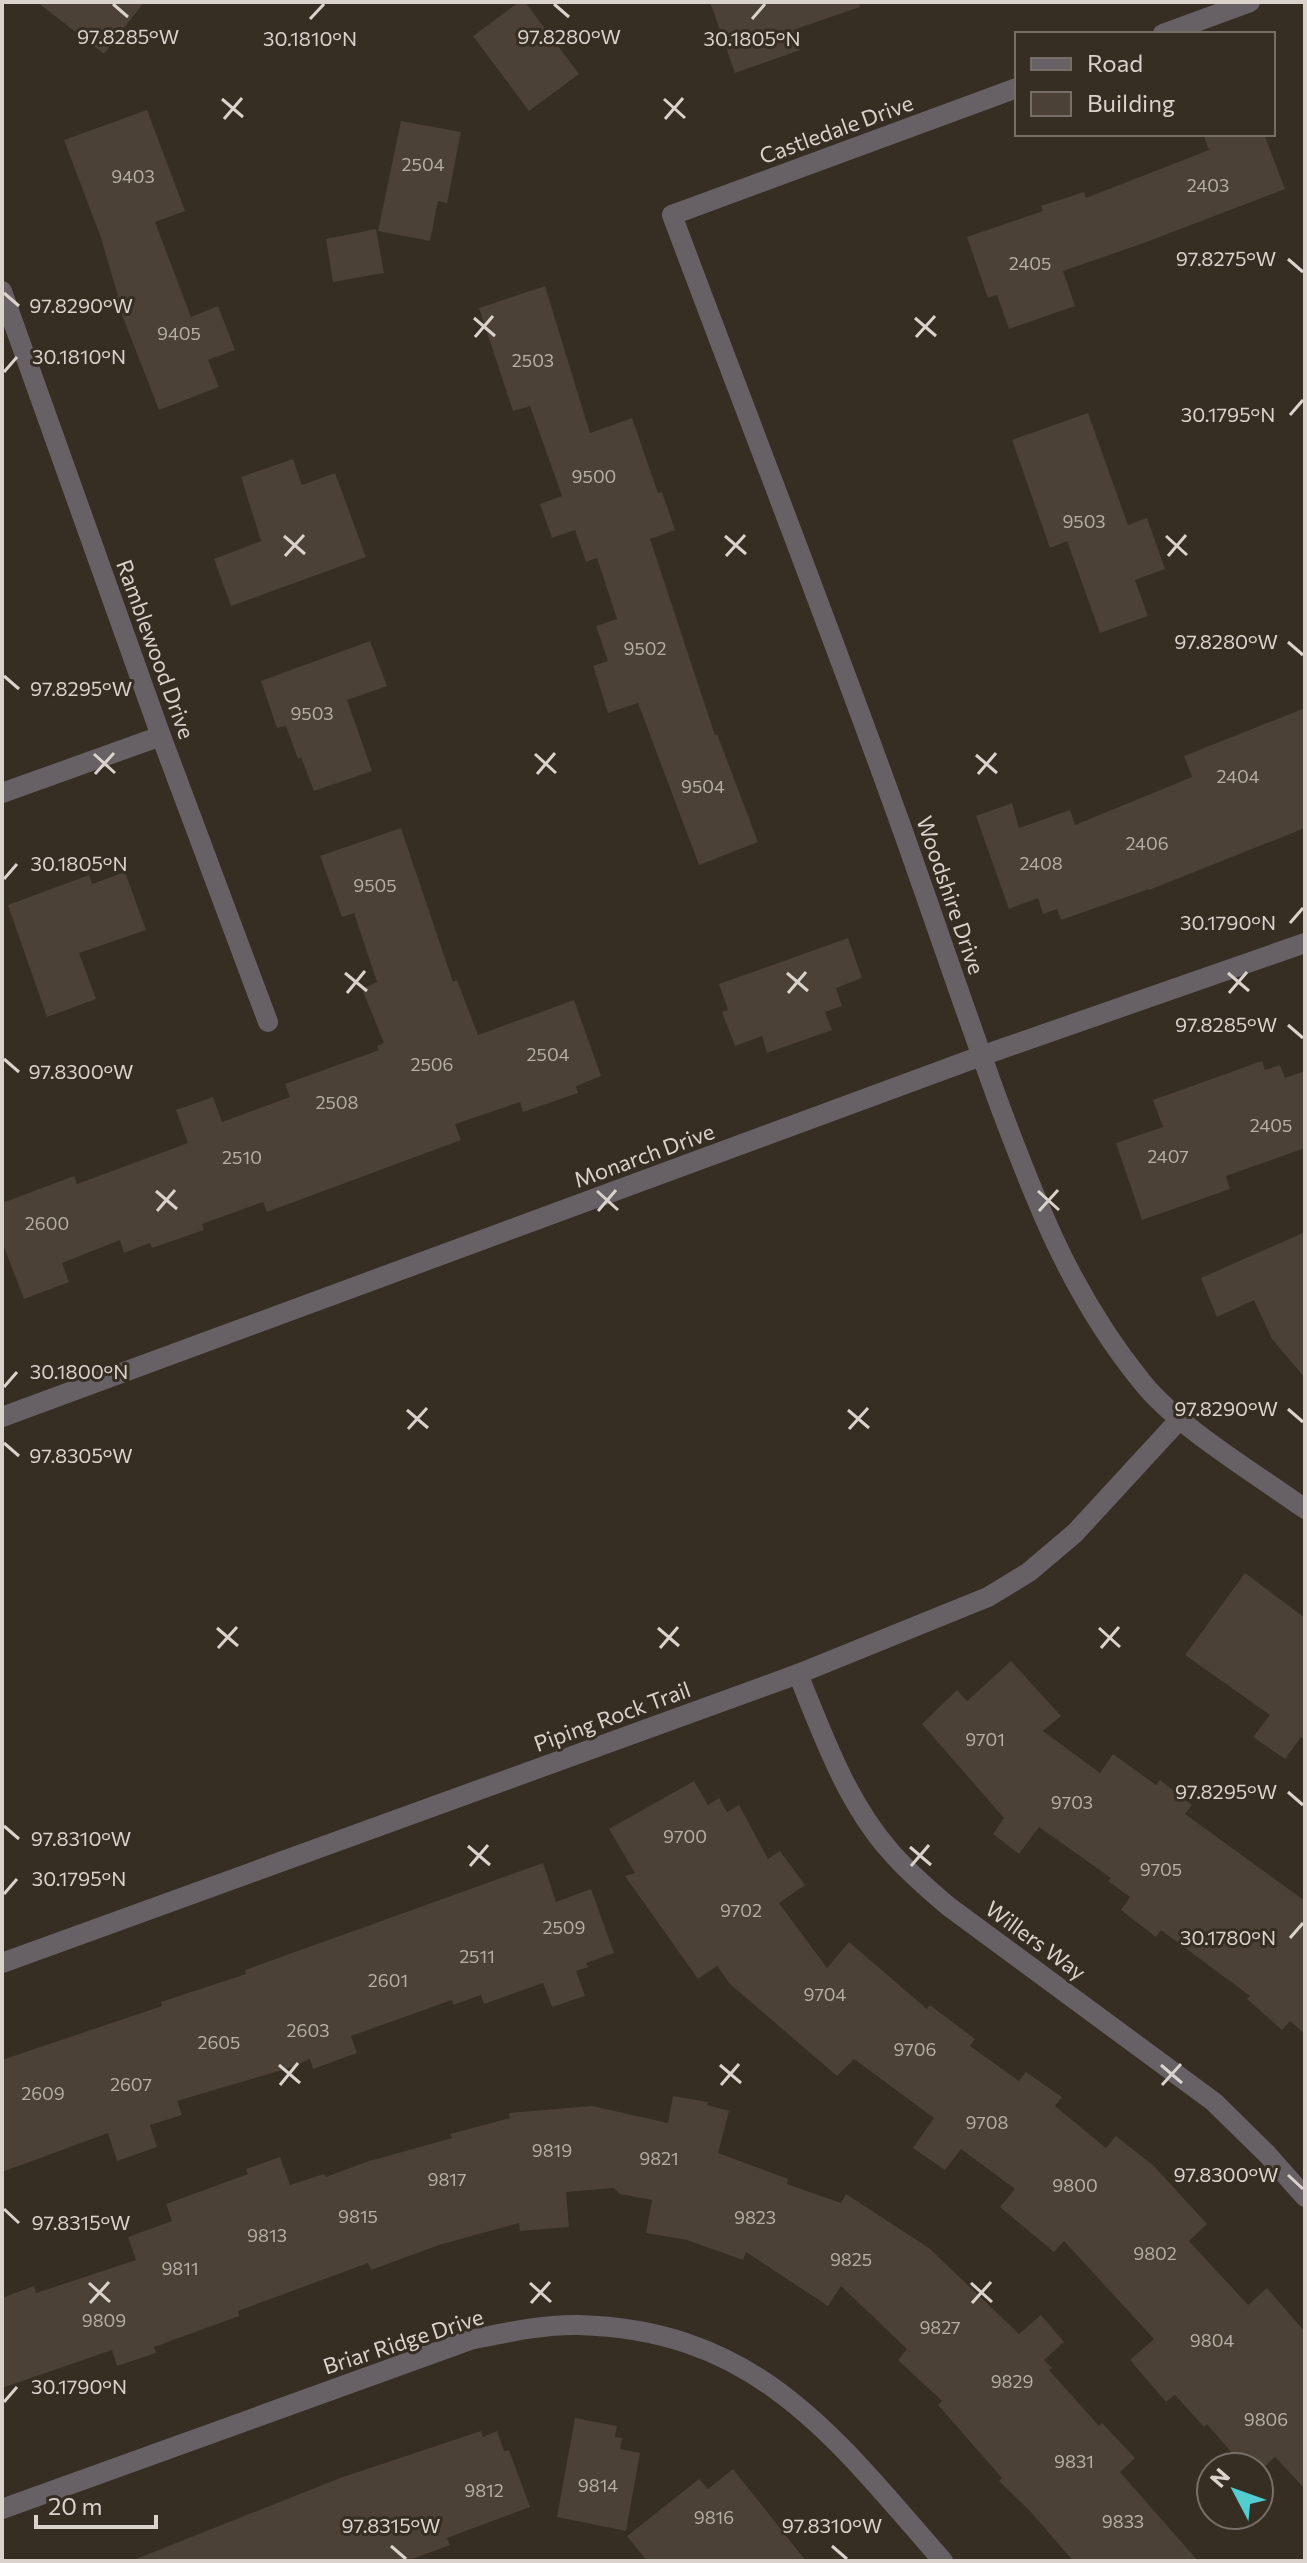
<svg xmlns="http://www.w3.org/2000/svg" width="1307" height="2563" viewBox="0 0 1307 2563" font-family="Commissioner,sans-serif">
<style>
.building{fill:#4b4136}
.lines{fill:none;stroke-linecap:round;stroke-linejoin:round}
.minor{stroke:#676166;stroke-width:20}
.ticks{fill:none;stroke:#d9d3cc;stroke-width:3}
.labels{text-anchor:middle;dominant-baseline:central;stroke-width:6;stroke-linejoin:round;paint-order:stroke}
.number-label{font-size:18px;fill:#b6aea6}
.street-label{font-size:22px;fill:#d9d3cc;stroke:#362d23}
.ticks-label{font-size:20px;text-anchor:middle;fill:#d9d3cc;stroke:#362d23;stroke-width:6;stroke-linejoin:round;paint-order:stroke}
</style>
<rect width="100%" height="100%" fill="#362d23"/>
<g class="building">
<path d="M37,2H144L104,54Z"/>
<path d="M519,2H525L579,74L529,111L473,36Z"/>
<path d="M710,2H859L860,7L793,30L800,50L735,73Z"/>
<path d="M147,110L185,211L155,222L191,317L218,306L235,350L208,360L219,387L159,410L115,297L118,296L101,238L64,140Z"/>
<path d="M401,121L461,132L447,203L438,201L430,241L378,231Z"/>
<path d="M1203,134H1264L1285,189L1141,244L1063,271L1075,306L1009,329L997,295L988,298L967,237L1043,211L1041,206L1084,192L1086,198L1209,150Z"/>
<path d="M376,229L384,273L333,282L326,239Z"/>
<path d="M545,286L590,433L632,418L658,493L662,492L675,530L650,539L715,735L717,734L758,842L699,865L638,703L608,713L593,666L608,661L596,626L617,619L597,558L586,562L575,530L552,538L540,504L562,496L530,406L513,411L479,308Z"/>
<path d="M1088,413L1128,525L1147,518L1165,569L1135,580L1148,616L1100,633L1067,541L1050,548L1012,440Z"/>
<path d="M293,459L302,485L335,473L366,557L231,606L214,559L261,541L241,477Z"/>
<path d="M370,641L387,686L347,700L372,771L314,791L301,757L298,759L286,726L277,728L261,681Z"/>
<path d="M1305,708V828L1149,890V889L1061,920L1057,909L1043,914L1038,898L1009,909L976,816L1012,803L1019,828L1070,810L1075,825L1192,777L1184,756Z"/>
<path d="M401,828L453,982L457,980L478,1035L574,1000L601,1076L576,1086L578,1093L523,1112L520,1102L455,1124L461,1140L267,1212L263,1202L202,1224L204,1230L152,1248L150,1243L124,1253L120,1240L62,1263L69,1282L24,1299L2,1242V1203L74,1176L77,1184L188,1143L176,1110L213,1097L222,1122L290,1097L285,1084L379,1050L377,1046L384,1043L362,989L377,982L354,913L342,917L320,856Z"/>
<path d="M125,872L146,930L79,953L96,999L47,1017L8,905L89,875L92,884Z"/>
<path d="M848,938L862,978L836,988L842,1006L825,1012L832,1030L767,1053L762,1036L735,1046L722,1012L728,1010L719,984Z"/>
<path d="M1262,1061L1265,1070L1280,1065L1285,1078L1305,1071V1148L1226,1176L1230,1189L1142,1220L1116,1143L1163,1127L1153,1100Z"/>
<path d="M1305,1232V1378L1272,1339L1254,1300L1217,1317L1201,1278Z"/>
<path d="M1245,1573L1305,1618V1740L1301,1737L1285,1759L1253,1737L1270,1715L1185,1655Z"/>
<path d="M1011,1661L1061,1716L1043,1731L1100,1773L1113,1754L1156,1785L1160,1780L1192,1805L1185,1814L1305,1901V2034L1290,2021L1282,2030L1247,1999L1250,1996L1161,1930L1156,1937L1121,1910L1130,1897L1108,1881L1111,1878L1039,1827L1019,1854L993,1834L1004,1818L922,1724L957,1690L967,1701Z"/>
<path d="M694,1781L708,1805L719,1798L727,1812L739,1805L768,1859L780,1851L805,1885L779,1903L827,1968L849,1942L927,2009L930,2005L975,2039L970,2046L1019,2081L1026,2072L1062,2097L1055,2106L1106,2148L1116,2136L1154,2166L1207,2224L1189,2241L1248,2305L1267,2288L1305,2332V2489L1275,2457L1259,2472V2467H1244L1207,2424L1204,2427L1175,2395L1166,2402L1130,2360L1154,2339L1064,2241L1054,2252L1000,2207L1015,2189L961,2149L945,2170L913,2148L934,2118L854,2059L837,2076L730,1984L717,1966L698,1979L625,1876L635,1873L609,1829Z"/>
<path d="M543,1863L556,1902L591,1889L614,1953L586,1963L588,1967L576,1971L585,1996L552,2007L543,1983L484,2004L481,1995L453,2005L452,2000L351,2036L357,2053L313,2069L310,2059L292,2067L177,2101L182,2115L150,2125L157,2147L117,2161L108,2133L2,2172V2060L162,2006L161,2002L246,1974L245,1970Z"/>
<path d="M673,2096L708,2102L707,2105L729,2111L718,2153L788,2179L787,2184L841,2203L846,2194L929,2248L1019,2334L1041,2315L1064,2342L1044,2360L1052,2368L1049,2370L1099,2426L1102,2423L1135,2458L1120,2472L1198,2561H1073L1030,2511L999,2481L1002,2478L938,2405L942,2401L898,2360L907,2349L841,2286L828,2306L746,2252L743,2260L687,2240L646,2233L652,2200L620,2194L614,2188L566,2192L569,2227L520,2231L519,2223L439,2245L371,2270L368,2263L238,2311L239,2316L154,2347L156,2353L117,2366L112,2350L2,2388V2298L34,2286L36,2293L136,2260L128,2237L172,2221L166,2204L248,2174L246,2169L280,2157L290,2185L324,2174L326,2177L366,2162L452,2138L450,2134L510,2118L509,2113L592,2106L668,2123Z"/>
<path d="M575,2418L617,2426L615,2437L622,2438L620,2449L640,2453L626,2531L557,2517Z"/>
<path d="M481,2431L483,2437L497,2431L504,2451L509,2450L530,2507L447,2538L450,2545L407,2561H131L340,2478Z"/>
<path d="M733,2469L806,2561H647L627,2536L699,2479L708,2489Z"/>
</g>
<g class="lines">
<g class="minor">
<path d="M1163,34L1250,2"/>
<path d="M1017,88L672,215C748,418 827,620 900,823C934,918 966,1014 1001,1109C1039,1210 1073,1297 1142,1382C1180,1429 1255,1473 1305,1509"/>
<path d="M2,291L161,736L268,1022"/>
<path d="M2,793L161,736"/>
<path d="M2,1417L981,1056L1305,943"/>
<path d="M798,1674C823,1735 846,1801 890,1851C907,1871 928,1889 948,1906L1214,2102L1267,2154L1305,2197"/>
<path d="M2,1963L798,1674L988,1597L1029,1572L1075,1533L1180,1419"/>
<path d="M2,2509L470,2340C505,2333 543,2324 579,2325C759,2330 835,2438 943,2561"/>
</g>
</g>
<path class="ticks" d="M113,4L128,17M554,4L569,17M310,19L324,4M752,19L765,4M222,99L243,117M664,99L685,118M224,119L242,98M665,119L683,98M1288,259L1303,272M4,293L19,306M474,318L495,336M915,318L936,336M475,337L493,316M916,337L935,316M4,372L17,357M1290,415L1303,400M284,536L305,554M725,536L746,554M1166,536L1187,555M285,556L304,535M726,556L745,535M1168,556L1186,535M1288,642L1303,655M4,676L19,689M94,754L115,773M535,754L556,773M976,755L997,773M95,774L114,753M537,774L555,753M978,774L996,753M4,879L17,864M1290,923L1303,908M345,973L367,991M787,973L808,991M1228,973L1249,991M347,993L365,971M788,993L806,972M1229,993L1247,972M1288,1025L1303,1038M4,1059L19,1072M156,1191L177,1209M597,1191L618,1210M1038,1191L1059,1210M157,1211L175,1190M598,1211L616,1190M1039,1211L1058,1190M4,1387L17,1372M1288,1409L1303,1422M407,1410L428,1428M848,1410L869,1428M408,1429L427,1408M849,1429L868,1408M4,1443L19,1456M217,1628L238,1646M658,1628L679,1646M1099,1628L1120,1647M218,1648L237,1627M660,1648L678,1627M1101,1648L1119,1627M1288,1792L1303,1805M4,1826L19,1839M468,1846L490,1865M910,1847L931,1865M470,1866L488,1845M911,1866L929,1845M4,1894L17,1879M1290,1938L1303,1923M279,2065L300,2083M720,2065L741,2083M1161,2065L1182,2083M280,2085L298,2063M721,2085L739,2064M1162,2085L1181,2064M1288,2175L1303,2189M4,2209L19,2223M89,2283L110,2302M530,2283L551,2302M971,2283L992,2302M90,2303L109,2282M531,2303L550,2282M972,2303L991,2282M4,2402L17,2387M391,2546L406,2559M832,2546L847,2559"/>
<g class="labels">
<g class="number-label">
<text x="423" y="164">2504</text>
<text x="133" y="176">9403</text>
<text x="1208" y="185">2403</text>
<text x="1030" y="263">2405</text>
<text x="179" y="333">9405</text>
<text x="533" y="360">2503</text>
<text x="594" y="476">9500</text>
<text x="1084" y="521">9503</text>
<text x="645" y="648">9502</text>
<text x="312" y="713">9503</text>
<text x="1238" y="776">2404</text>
<text x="703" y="786">9504</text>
<text x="1147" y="843">2406</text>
<text x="1041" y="863">2408</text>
<text x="375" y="885">9505</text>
<text x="548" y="1054">2504</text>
<text x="432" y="1064">2506</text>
<text x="337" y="1102">2508</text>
<text x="1271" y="1125">2405</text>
<text x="1168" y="1156">2407</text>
<text x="242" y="1157">2510</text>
<text x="47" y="1223">2600</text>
<text x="985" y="1739">9701</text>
<text x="1072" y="1802">9703</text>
<text x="685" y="1836">9700</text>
<text x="1161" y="1869">9705</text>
<text x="741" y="1910">9702</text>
<text x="564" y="1927">2509</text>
<text x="477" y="1956">2511</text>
<text x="388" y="1980">2601</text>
<text x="825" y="1994">9704</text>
<text x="308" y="2030">2603</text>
<text x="219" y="2042">2605</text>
<text x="915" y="2049">9706</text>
<text x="131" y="2084">2607</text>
<text x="43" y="2093">2609</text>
<text x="987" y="2122">9708</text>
<text x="552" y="2150">9819</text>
<text x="659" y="2158">9821</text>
<text x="447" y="2179">9817</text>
<text x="1075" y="2185">9800</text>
<text x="358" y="2216">9815</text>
<text x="755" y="2217">9823</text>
<text x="267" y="2235">9813</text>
<text x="1155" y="2253">9802</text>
<text x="851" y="2259">9825</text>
<text x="180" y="2268">9811</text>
<text x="104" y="2320">9809</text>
<text x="940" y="2327">9827</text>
<text x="1212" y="2340">9804</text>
<text x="1012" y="2381">9829</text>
<text x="1266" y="2419">9806</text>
<text x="1074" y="2461">9831</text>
<text x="598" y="2485">9814</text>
<text x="484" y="2490">9812</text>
<text x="714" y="2517">9816</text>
<text x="1123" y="2521">9833</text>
</g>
<g class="street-label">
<text transform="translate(836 129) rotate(-20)">Castledale Drive</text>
<text transform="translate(156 649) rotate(70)">Ramblewood Drive</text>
<text transform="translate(951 895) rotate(71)">Woodshire Drive</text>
<text transform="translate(644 1155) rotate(-20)">Monarch Drive</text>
<text transform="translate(612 1716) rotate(-20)">Piping Rock Trail</text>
<text transform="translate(1036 1940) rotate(36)">Willers Way</text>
<text transform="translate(403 2341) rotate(-18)">Briar Ridge Drive</text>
</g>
</g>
<g class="ticks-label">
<text x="569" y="44">97.8280°W</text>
<text x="128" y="44">97.8285°W</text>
<text x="310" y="46">30.1810°N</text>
<text x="752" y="46">30.1805°N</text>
<text x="1226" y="266">97.8275°W</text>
<text x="81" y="313">97.8290°W</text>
<text x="79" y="364">30.1810°N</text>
<text x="1228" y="422">30.1795°N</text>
<text x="1226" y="649">97.8280°W</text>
<text x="81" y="696">97.8295°W</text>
<text x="79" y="871">30.1805°N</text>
<text x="1228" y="930">30.1790°N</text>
<text x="1226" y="1032">97.8285°W</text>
<text x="81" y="1079">97.8300°W</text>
<text x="79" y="1379">30.1800°N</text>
<text x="1226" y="1416">97.8290°W</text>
<text x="81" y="1463">97.8305°W</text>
<text x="1226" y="1799">97.8295°W</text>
<text x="81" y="1846">97.8310°W</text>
<text x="79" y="1886">30.1795°N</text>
<text x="1228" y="1945">30.1780°N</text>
<text x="1226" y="2182">97.8300°W</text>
<text x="81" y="2230">97.8315°W</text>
<text x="79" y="2394">30.1790°N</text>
<text x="391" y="2533">97.8315°W</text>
<text x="832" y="2533">97.8310°W</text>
</g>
<rect width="1307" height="2563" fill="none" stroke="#d9d3cc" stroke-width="8"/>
<rect x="1015" y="32" width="260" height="104" fill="#362d23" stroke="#776f67" stroke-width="2"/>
<rect x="1031" y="58" width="40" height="12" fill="#676166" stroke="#776f67" stroke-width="2"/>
<text x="1087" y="72" font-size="24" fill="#d9d3cc">Road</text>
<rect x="1031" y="92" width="40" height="24" fill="#4b4136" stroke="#776f67" stroke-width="2"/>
<text x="1087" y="112" font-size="24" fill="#d9d3cc">Building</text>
<g transform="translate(1235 2491) rotate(311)"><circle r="38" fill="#362d23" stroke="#776f67" stroke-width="2"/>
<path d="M0-6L14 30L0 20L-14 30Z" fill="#52cdd0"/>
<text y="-12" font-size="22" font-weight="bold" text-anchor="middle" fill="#d9d3cc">N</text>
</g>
<path d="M36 2515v12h120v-12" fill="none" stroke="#d9d3cc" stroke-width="4"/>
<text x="48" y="2515" font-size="24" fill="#d9d3cc" stroke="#362d23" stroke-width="6" paint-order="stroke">20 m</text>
</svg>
